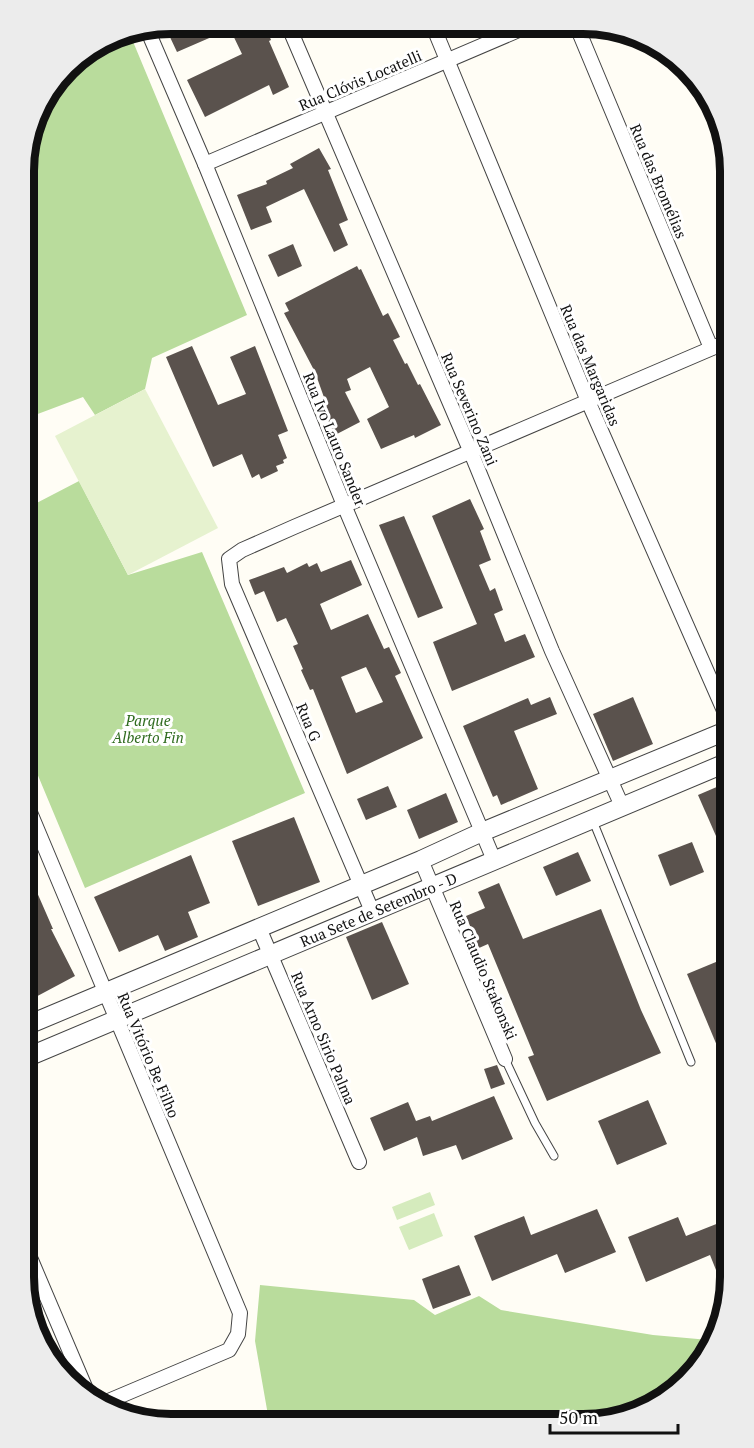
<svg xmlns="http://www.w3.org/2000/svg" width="754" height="1448" viewBox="0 0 754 1448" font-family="'PT Serif',serif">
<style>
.green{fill:#d5ebbd}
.forest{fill:#b9dc9c}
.pitch{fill:#e6f2cf}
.building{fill:#5a524d;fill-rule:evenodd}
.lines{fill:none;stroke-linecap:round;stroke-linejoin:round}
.service-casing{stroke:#444;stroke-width:9}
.minor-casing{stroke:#444;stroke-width:16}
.tertiary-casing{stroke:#444;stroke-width:20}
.service{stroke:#fff;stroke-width:7}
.minor{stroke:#fff;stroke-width:14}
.tertiary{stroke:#fff;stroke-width:18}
.labels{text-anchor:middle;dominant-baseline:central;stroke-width:6;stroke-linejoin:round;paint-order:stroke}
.street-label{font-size:15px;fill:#111;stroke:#fff}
.park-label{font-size:15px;font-style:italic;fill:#2f6b1f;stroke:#fff}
.rim{fill:none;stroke:#111;stroke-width:8}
</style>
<rect width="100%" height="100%" fill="#fffdf5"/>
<g class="green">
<path d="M430,1192L435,1205L397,1220L392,1207Z"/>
<path d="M434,1213L443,1236L409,1250L399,1227Z"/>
</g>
<g class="forest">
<path d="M129,32L247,315L152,358L145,389L95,415L83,397L27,418L25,153L39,106L74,61L115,35Z"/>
<path d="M79,481L128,575L202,552L305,793L85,888L29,754L27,508Z"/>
<path d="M260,1285L414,1300L435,1315L479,1296L501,1310L653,1335L709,1340L699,1367L630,1416L269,1421L255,1341Z"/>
</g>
<path class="pitch" d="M145,389L218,528L128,575L55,436Z"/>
<g class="building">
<path d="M194,24L265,25L271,40L269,41L289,87L273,95L269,85L205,117L187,80L242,54L230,29L177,52L169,35Z"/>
<path d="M319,148L331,169L328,170L348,220L339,224L348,245L334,252L304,189L266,207L272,222L251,230L237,195L267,184L266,181L293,168L290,164Z"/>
<path d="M293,244L302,266L278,277L268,255Z"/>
<path d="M357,266L359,270L361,269L383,316L388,313L400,337L393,340L405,364L407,363L418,385L420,384L441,425L415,438L414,435L381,449L367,419L389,407L370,367L347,379L351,390L345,392L360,422L335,435L321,406L326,403L315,372L284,313L289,311L285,303Z"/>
<path d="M192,346L218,405L246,394L230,357L255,346L288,431L278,435L287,458L283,460L284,463L276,466L278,471L261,479L259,474L252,478L242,454L213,467L166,357Z"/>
<path d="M470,499L484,529L480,531L491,560L479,565L490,591L495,588L503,610L494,614L505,642L525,634L535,657L452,691L433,642L477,624L432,516Z"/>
<path d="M404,516L443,608L418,618L379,525Z"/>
<path d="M351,560L362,585L320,604L331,630L368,614L384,649L389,647L401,673L395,676L423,738L347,774L313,689L310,690L301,670L303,669L293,646L298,644L286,618L277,622L264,591L255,595L249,580L284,567L287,573L307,563L309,567L317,563L321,572ZM366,667L383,702L356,713L341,677Z"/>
<path d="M550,697L557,714L514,731L538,789L501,805L497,795L493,797L463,726L528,698L531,705Z"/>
<path d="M633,697L653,744L613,761L593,714Z"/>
<path d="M726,783L727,861L698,795Z"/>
<path d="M388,786L397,807L366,820L357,799Z"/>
<path d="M446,793L458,822L419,839L407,810Z"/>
<path d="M294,817L320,882L258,906L232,841Z"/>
<path d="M692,842L704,872L670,886L658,855Z"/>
<path d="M578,852L591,881L556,896L543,867Z"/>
<path d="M191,855L210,903L188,912L198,937L165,951L158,935L119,952L94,897Z"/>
<path d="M29,874L53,929H51L75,976L30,1000Z"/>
<path d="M499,883L523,939L601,909L641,1010L661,1053L547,1101L528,1057L534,1055L488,944L479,948L466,916L485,908L478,892Z"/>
<path d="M382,922L409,984L372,1000L346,937Z"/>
<path d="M728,957V1072L687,974Z"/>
<path d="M497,1065L505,1084L491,1089L484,1069Z"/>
<path d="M494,1096L513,1139L462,1160L456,1145L423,1156L417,1137L384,1151L370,1118L408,1102L416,1121L430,1116L432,1121Z"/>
<path d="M648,1100L667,1144L617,1165L598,1121Z"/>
<path d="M597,1209L616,1252L565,1273L557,1254L492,1281L474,1236L524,1216L531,1235Z"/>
<path d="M678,1217L686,1236L729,1219L730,1270L718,1275L710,1255L646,1282L628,1237Z"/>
<path d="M459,1265L471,1295L433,1309L422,1279Z"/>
</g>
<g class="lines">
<defs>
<g id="service">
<path d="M593,821L691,1062"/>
<path d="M505,1059L535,1123L554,1156"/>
</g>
<g id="minor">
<path d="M288,25L470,450L552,651L622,806"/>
<path d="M433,26L588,401L726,715"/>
<path d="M577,27L711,348"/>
<path d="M147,29L205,164L344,505L494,860"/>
<path d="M205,164L528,26"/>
<path d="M29,810L240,1313L238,1334L229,1350L106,1402"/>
<path d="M421,860L505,1059"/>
<path d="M372,911L232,584L229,559L242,550L294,527L724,343"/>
<path d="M259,928L359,1162"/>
<path d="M31,1260L88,1394"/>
</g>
<g id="tertiary">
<path d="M30,1024L421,860L482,832L726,731"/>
<path id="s1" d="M30,1056L726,763"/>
</g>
</defs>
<use href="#service" class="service-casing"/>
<use href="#minor" class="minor-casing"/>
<use href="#tertiary" class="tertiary-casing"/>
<use href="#service" class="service"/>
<use href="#minor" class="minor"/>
<use href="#tertiary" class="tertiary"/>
</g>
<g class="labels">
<g class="street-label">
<text transform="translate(360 80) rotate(-23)">Rua Clóvis Locatelli</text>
<text transform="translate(659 181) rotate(67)">Rua das Bromélias</text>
<text transform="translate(591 365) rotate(67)">Rua das Margaridas</text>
<text transform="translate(470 409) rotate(67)">Rua Severino Zani</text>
<text transform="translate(335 439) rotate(68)">Rua Ivo Lauro Sander</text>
<text transform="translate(309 722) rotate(67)">Rua G</text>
<text stroke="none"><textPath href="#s1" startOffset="378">Rua Sete de Setembro - D</textPath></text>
<text transform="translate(484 970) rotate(67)">Rua Claudio Stakonski</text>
<text transform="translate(324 1038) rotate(67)">Rua Arno Sirio Palma</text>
<text transform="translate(149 1055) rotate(67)">Rua Vitório Be Filho</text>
</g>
<g class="park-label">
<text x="148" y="720">Parque<tspan x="148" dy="17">Alberto Fin</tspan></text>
</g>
</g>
<path d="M0 0H754V1448H0ZM171 34H583A137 137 0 0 1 720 171V1277A137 137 0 0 1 583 1414H171A137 137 0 0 1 34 1277V171A137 137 0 0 1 171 34Z" fill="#ececec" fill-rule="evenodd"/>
<path class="rim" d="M171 34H583A137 137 0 0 1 720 171V1277A137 137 0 0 1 583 1414H171A137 137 0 0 1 34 1277V171A137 137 0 0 1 171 34Z"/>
<path d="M550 1424v9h128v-9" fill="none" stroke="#111111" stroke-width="3"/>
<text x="559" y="1424" font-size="18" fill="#111111" stroke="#ffffff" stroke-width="4.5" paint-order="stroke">50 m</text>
</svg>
